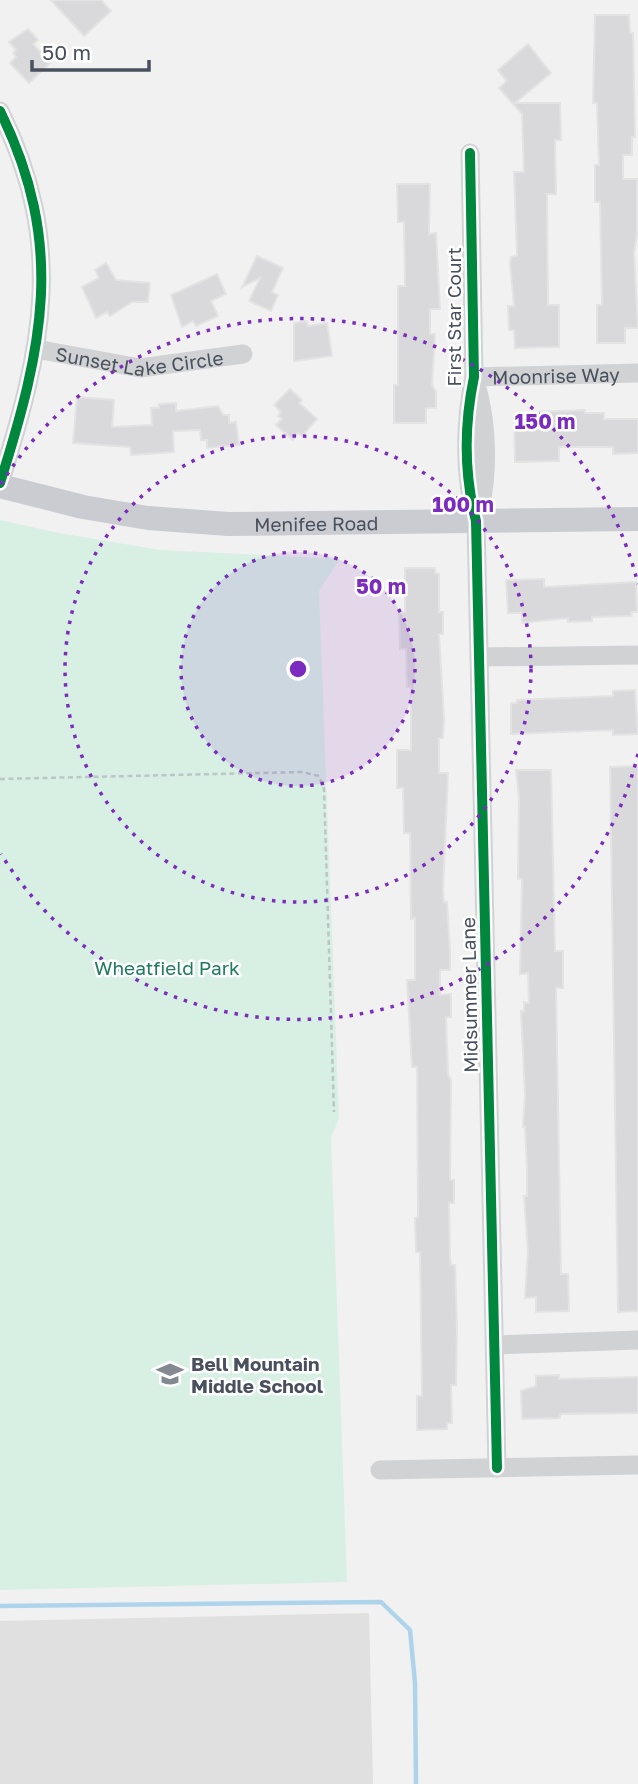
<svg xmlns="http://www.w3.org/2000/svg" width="638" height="1784" viewBox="0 0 638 1784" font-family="'Golos Text',sans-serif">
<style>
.education{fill:#e0e0e1}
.green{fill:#d8efe4}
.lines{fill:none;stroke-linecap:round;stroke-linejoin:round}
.stream{stroke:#aed4eb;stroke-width:4.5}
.building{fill:#d9d9db;stroke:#e3e3e4;stroke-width:2}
.path{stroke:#bcc6c5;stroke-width:2.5;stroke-dasharray:5 3.5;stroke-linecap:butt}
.minor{stroke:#d0d2d4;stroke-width:19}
.major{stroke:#caccd1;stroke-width:24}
.cycleway-casing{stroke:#fff;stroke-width:15}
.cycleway{stroke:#00873e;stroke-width:10}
.ring{fill:none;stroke:#7b2cbf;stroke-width:3.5;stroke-dasharray:3.5 7}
.labels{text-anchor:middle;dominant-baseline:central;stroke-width:5;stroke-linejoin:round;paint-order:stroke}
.street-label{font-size:19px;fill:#49505d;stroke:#fff}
.park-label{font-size:19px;fill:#1c7c5b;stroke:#fff}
.poi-label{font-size:19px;font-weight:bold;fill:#49505d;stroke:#fff;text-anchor:start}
.centre{fill:#7b2cbf;stroke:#fff;stroke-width:3.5}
.ring-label{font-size:21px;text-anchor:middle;font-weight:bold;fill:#7b2cbf;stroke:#fff;stroke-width:5;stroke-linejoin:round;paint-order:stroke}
</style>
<rect width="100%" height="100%" fill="#f2f1f1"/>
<path class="education" d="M369,1613L373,1784H0V1621Z"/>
<path class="green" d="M0,520L59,533L160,550L340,559L319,591L339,1119L331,1137L347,1582L0,1590Z"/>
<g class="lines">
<path class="stream" d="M0,1606L381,1602L410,1630L415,1683L416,1784"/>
</g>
<g class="building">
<path d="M51,0H101L111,11L84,36Z"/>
<path d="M595,15H629L630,33H633L635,137H632V155H623V179H637V234L634,253L638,328H625V343H597V305H602L600,202H595V165H599L597,103H593Z"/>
<path d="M28,29L38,40L33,44L50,63L29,83L10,63L16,57L13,53L16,50L9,42Z"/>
<path d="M528,44L551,73L515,103H560L561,140H555L556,194H547L548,305H559V347L515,348L514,330H509L508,306H514L510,263L511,257L517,256L514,172H524L523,145L522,114L499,88L507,81L498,70Z"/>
<path d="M397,184H430L429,234L436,233L440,309H430V334H435L432,385L436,392V408H426V423H394V385H398V286H405L404,222H398Z"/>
<path d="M257,256L283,268L272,292L278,295L271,311L249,301L260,278L242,287Z"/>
<path d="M106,263L116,280L150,283L148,302H132L110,316L107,312L96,318L82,287L99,278L95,270Z"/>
<path d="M217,274L226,294L211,301L218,316L196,326L193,321L182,327L171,295Z"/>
<path d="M307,321L308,326L327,323L332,356L294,361V323Z"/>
<path d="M290,389L302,400L299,403L317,419L302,436L298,433L293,440L276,425L282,419L278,416L281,412L274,405Z"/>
<path d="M77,397L114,400L112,427L152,425L151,408H159V404L176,403V411L218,406L223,415H229V423L236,422L239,445L207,448V440H201L200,430L173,431L174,452L131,455L130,447L73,443Z"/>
<path d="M585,410V413H604V419H638V453L613,454V447H559V461L515,462L514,417L533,416V412Z"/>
<path d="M405,568H435V573L439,574V612H443V634H439L444,719L443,738H439V773H448L443,890L444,902H447L450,951V970H440V995L451,994V1017H446L448,1074L451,1080L450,1180H454V1203H449L450,1259L451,1265H455L457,1327L456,1385H451L452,1423H447V1429L417,1430V1396H422L420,1252H416L415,1218L418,1217L417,1067H412L407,980H415V918L411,919L410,833H404L403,788H397V750H411V687H407L406,649H400L399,613L405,612Z"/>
<path d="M544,579V587L636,582L637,612H631L632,616L592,617V621L568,622V618L522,623V613H508L506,580Z"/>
<path d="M635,690L638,734L613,735V730L511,734V703H517V700L613,696V691Z"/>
<path d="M638,766V1311L618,1312L610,767Z"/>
<path d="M516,770H551L555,951H563V988H556L561,1274H568L569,1311L536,1312V1297L525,1298L528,1251L524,1196H527V1169L525,1127H523L525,1095L521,1011H524V1002L529,1003L528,973L520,974L522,879H518L519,798Z"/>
<path d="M559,1375V1379L638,1377V1413L560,1414V1418L522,1419L521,1391L536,1386V1376Z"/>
</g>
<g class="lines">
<path class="path" d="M0,779L302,772L319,776L324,789L334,1112"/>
<g class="minor">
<path d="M0,111C66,245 43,347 0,483"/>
<path d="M470,153L474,377C464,425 464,474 476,521L497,1468"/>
<path id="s1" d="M36,349L140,368L243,354"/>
<path id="s2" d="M474,377L638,373"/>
<path d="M475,381C488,424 489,473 478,517"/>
<path d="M479,657L638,655"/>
<path d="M495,1345L638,1340"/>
<path d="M380,1470L638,1465"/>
</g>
<path class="major" id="s3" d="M0,486L83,507L148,518L228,524L638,519"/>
<defs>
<g id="cycleway">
<path d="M0,111C66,245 43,347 0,483"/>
<path d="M470,153L474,377C464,425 464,474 476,521L497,1468"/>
</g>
</defs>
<use href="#cycleway" class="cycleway-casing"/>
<use href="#cycleway" class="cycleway"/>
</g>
<circle cx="298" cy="669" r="117" fill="#7b2cbf" fill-opacity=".12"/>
<g class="ring">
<circle cx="298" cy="669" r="117"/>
<circle cx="298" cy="669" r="233"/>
<path d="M638 754A350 350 0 0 1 1 854M1 484A350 350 0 0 1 638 584"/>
</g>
<defs>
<symbol id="school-bare" viewBox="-9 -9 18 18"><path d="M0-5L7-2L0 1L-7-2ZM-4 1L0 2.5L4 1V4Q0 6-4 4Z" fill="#848891" stroke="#fff" stroke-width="2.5" paint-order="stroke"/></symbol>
</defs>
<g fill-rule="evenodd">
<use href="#school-bare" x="151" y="1355" width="38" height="38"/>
</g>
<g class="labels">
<g class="street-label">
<text transform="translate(453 317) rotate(-90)">First Star Court</text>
<text stroke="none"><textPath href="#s1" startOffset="105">Sunset Lake Circle</textPath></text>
<text stroke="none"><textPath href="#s2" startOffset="82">Moonrise Way</textPath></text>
<text stroke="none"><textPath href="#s3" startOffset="320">Menifee Road</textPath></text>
<text transform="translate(469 995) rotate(-91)">Midsummer Lane</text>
</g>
<g class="park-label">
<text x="167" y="967">Wheatfield Park</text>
</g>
<g class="poi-label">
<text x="191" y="1363">Bell Mountain<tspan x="191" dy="22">Middle School</tspan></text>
</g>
</g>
<circle cx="298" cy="669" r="10" class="centre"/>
<g class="ring-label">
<text x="545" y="429">150 m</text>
<text x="463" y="512">100 m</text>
<text x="381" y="594">50 m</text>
</g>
<path d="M32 60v10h117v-10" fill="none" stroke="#49505d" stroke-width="3.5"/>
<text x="42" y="60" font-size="21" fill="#49505d" stroke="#ffffff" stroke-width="5" paint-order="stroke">50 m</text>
</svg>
